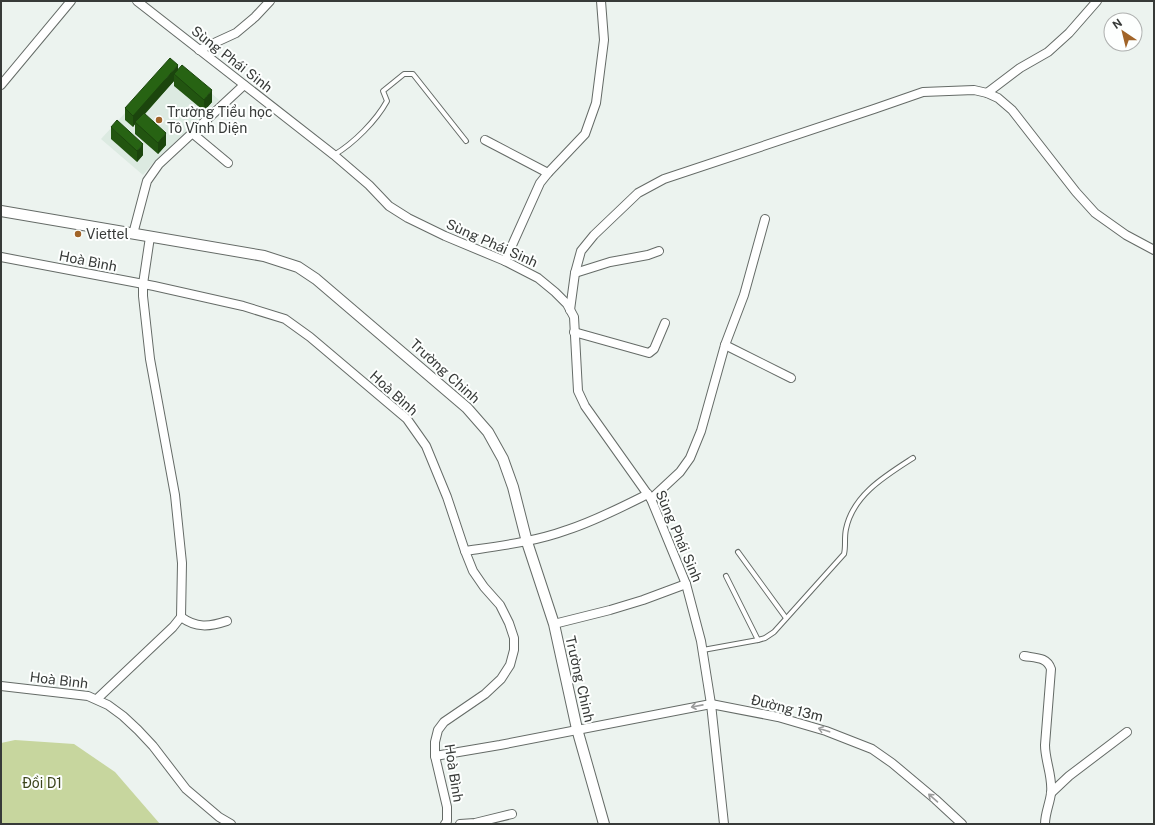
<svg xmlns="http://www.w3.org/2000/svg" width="1155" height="825" viewBox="0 0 1155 825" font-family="'Public Sans',sans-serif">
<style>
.built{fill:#dceae1}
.green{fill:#c7d69e}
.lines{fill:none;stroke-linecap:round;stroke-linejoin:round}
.service-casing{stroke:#656b67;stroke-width:6}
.minor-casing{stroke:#656b67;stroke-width:10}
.tertiary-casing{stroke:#656b67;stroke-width:12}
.service{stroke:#fff;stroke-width:4}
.minor{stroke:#fff;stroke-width:8}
.tertiary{stroke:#fff;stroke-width:10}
.wall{fill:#225510}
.shaded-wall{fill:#1b450d}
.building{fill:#276313;stroke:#1b450d}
.oneway{stroke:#9b9c9c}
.poi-dot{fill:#a16428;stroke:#fdfffe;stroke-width:1.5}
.labels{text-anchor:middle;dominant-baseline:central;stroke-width:4;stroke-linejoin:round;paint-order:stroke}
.street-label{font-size:14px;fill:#373a38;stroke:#fdfffe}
.poi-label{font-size:14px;fill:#373a38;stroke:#fdfffe;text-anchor:start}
.park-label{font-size:14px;fill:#3d461d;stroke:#fdfffe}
</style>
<rect width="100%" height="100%" fill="#ecf3ef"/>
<path class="built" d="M174,60L219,100L153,163L143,175L101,139Z"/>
<path class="green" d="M15,740L74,744L115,772L160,824H1V743Z"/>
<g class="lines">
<defs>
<g id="service">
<path d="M334,155C354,143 376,121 387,101L383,91L404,74H413L466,141"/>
<path d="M738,552L786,618"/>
<path d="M726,576L758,640"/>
<path d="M703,650L758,640L765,638L774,632L844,554C846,546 844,538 846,529C853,495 885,476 913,458"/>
</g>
<g id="minor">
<path d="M137,1L334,155L369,185L389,206L408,218L445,236L505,261L538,278L555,292L567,304L574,317L578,391L585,406L651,499L686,584L701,641L711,704L724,824"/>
<path d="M199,50L236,33L255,17L270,1"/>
<path d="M1,85L71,1"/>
<path d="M987,93L1020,68L1048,52L1069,33L1097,1"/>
<path d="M192,133L228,163"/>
<path d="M485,140L548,173"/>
<path d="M133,234L147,181L159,164L244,85"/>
<path d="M1,257L154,286L243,306L285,319L310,337L407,419L426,446L447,497L465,551L473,571L484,587L500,605L509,623L514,638V650L510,665L501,679L485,694L444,722L438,730L435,742V756L447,807V821L445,824"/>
<path d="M505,261L540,183L548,173L585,134L596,103L604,40L601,1"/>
<path d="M575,273L610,262L648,255L659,251"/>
<path d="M570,310L575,273L581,251L594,235L638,193L664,179L874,109L923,92L974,90L987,93L998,98L1012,110L1076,192L1095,213L1126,235L1154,250"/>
<path d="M574,332L649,353L654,349L665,323"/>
<path d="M725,345L791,378"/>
<path d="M651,499L680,472L690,458L701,431L725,345L744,295L765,219"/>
<path d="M465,551C499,546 534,542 567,530C595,521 622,507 648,494"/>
<path d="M181,617C196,628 209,627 227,621"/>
<path d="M554,624L610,610L643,600L686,584"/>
<path d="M1024,656C1036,658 1047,657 1051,669L1045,745C1045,761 1053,777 1051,793C1050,803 1045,813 1045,824"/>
<path d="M1,686L88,696L108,705L123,716L138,730L153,746L186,789L219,817L231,824"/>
<path d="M97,699L173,627L181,617L182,563L175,495L150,359L143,296V284L150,237"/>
<path d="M435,756L500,745L711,704L778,717L826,731L872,749L892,763L935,799L962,824"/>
<path d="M1051,793L1069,776L1127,732"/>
<path d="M460,824L475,823L512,814"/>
</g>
<path id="tertiary" d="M1,211L264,256L298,267L316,279L467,408L488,432L503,459L513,487L527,542L554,624L577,729L604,824"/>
</defs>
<use href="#service" class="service-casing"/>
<use href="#minor" class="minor-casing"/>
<use href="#tertiary" class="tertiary-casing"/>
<use href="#service" class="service"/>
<use href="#minor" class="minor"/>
<use href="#tertiary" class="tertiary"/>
</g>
<g class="wall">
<path d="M178,70L212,102L204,111L174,86V81L145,114L166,145L158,154L135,134V124L133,127L125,120V108Z"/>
<path d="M111,127L143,155L137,162L111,139Z"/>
</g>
<g class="shaded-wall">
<path d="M178,65V77L174,74V81L136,123L135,122V124L133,127V116Z"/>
<path d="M212,90V102L204,111V100Z"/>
<path d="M166,133V145L158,154V143Z"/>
<path d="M143,144V155L137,162V151Z"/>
</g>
<g class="building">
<path d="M170,58L178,65L133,116L125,108Z"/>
<path d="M182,65L212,90L204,100L174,74Z"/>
<path d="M144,113L166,133L158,143L135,122Z"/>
<path d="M117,120L143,144L137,151L111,127Z"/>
</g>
<defs><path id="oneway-shaft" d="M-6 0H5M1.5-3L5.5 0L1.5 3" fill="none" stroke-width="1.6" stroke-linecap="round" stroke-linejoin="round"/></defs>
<g class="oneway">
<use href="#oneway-shaft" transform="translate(697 706) rotate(169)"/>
<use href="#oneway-shaft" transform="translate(824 730) rotate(-162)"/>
<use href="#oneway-shaft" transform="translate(933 798) rotate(-139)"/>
</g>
<g class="poi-dot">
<circle cx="159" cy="120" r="4"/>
<circle cx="78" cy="234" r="4"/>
</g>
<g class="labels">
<g class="street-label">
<text transform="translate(232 59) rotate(38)">Sùng Phái Sinh</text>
<text transform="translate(492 243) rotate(24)">Sùng Phái Sinh</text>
<text transform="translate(88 261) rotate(11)">Hoà Bình</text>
<text transform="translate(445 371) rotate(42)">Trường Chinh</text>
<text transform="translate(394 393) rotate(42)">Hoà Bình</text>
<text transform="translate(679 536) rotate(67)">Sùng Phái Sinh</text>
<text transform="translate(580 679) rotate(77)">Trường Chinh</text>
<text transform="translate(59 680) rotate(7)">Hoà Bình</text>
<text transform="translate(787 708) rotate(14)">Đường 13m</text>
<text transform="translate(454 773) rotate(81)">Hoà Bình</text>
</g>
<g class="poi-label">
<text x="167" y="112">Trường Tiểu học<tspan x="167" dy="16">Tô Vĩnh Diện</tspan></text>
<text x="86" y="234">Viettel</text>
</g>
<g class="park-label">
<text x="42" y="783">Đồi D1</text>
</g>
</g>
<rect width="1155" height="825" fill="none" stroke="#373a38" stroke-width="4"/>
<g transform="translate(1123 32) rotate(325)"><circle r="19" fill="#fdfffe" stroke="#aeb0af"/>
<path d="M0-3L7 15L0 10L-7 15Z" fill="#a16428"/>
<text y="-6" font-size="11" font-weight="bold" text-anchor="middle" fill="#373a38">N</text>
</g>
</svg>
